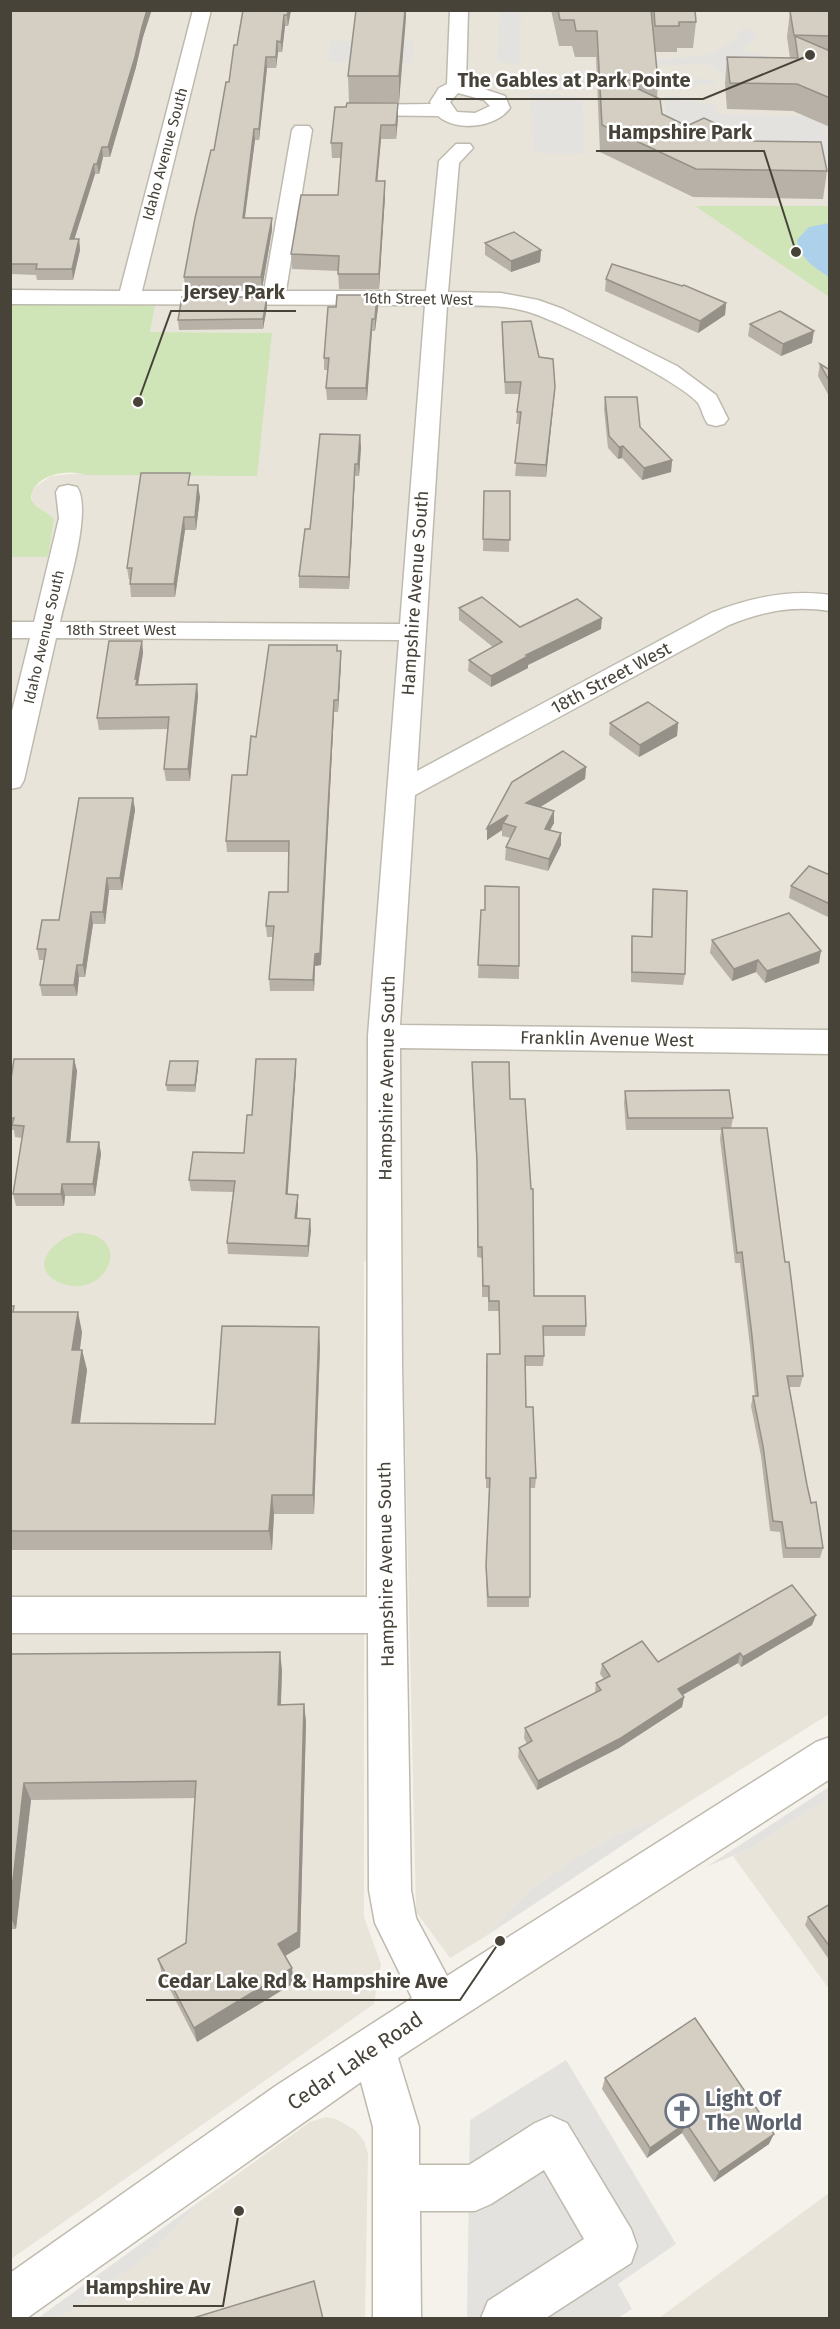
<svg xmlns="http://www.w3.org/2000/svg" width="840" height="2329" viewBox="0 0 840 2329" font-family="'Fira Sans',sans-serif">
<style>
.residential{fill:#e8e4da}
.green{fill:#cfe5b8}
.parking{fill:#e3e2df}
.water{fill:#add0eb}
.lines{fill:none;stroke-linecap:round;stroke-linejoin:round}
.minor-casing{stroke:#bfbaae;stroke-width:3}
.minor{fill:#fff;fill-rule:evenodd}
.wall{fill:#b7b1a7}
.shaded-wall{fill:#959088}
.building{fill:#d5cec2;stroke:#959088;stroke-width:1.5}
.labels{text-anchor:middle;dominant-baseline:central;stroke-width:5;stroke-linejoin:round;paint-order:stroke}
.far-street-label{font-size:15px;fill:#484339;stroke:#fff}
.street-label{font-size:18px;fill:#484339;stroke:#fff}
.near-street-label{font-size:21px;fill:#484339;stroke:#fff}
.near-worship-label{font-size:21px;font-weight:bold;fill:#5b616d;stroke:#fff;text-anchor:start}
.leader{fill:none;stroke:#484339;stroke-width:2}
.callout-dot{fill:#484339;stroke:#fff;stroke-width:2}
.callout-label{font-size:20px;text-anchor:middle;font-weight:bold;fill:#484339;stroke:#fff;stroke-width:5;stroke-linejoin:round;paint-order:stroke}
</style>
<rect width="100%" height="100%" fill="#f4f2eb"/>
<g class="residential">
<path d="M11,11H829V206H696L829,297V1714L662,1819L617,1834L571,1861L530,1890L483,1938L450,1958L416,1912L401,1262L364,1261V1917L381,1964L374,2004L11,2259V557H48L54,520L33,504L31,492L36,486L51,476L82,473L272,333L150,332L154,305L11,304Z"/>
<path d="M829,1798V1989L733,1856L749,1849Z"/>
<path d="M326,2117L336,2119L355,2130L364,2141L368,2154L365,2318H60L151,2254L203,2199L310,2122Z"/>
<path d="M829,2193V2318H659Z"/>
</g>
<g class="green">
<path d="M695,206H829V297Z"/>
<path d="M11,304L155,305L150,332L272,333L257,476L86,475C68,468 32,475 31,498C36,511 47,510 54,520L48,557H11Z"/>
<path d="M77,1233C137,1233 106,1302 61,1283C26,1269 53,1239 77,1233Z"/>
</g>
<g class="parking">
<path d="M500,11H521L520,64L497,62Z"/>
<path d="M742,29L757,31L754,39L742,50L772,58L766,63L727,77L706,63L639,67L638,60L691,57L714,53L736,39Z"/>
<path d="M330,41H414L413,63L328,62Z"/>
<path d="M510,76L715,79V85L510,82Z"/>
<path d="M548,93L583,98L584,154L534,153L530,94Z"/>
<path d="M664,96H679L700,103L715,104L716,114L804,116L829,127V130L824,133L829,136L827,165L751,164L668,131Z"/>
<path d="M829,1787V1798L749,1849L706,1867Z"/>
<path d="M662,1819L483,1938L530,1890L571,1861L617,1834Z"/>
<path d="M566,2060L676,2244L618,2284L632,2309L618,2318H467L470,2120Z"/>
<path d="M203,2199L151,2254L60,2318H38Z"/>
</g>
<path class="water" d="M829,223H830L829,277C815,268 799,258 797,240L809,227Z"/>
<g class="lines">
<defs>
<g id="minor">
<path d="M193,10H211L142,291H264L292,130L295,126H309L312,130L286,291H426L439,161L456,144H470L473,148L459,163L448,292L501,293L538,300L563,309L677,366L716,395L728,419L724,424L716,426L708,424C703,418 702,409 698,403C680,381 554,318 525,311C500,304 473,306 447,305L417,771L711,613C749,598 788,589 830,595V611C794,605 763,611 729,625L415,795L400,1025L830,1030V1054L400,1048L402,1364L411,1890L416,1918L447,1976L816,1742L830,1737V1779L398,2058L419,2127V2165H469L535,2123L551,2116L567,2123L631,2229L637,2246L631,2263L546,2318H481L488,2301L584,2239L544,2170L491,2204L475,2211H420L421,2318H373V2127L361,2082L27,2318H10V2273L277,2085L412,1998L375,1923L369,1890L368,1633H10V1597H367L368,1036L399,640L56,638L24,780L20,787L10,789V719L30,638H10V622H34L59,518L56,492L59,487L68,485L77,487C93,510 66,593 60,622L400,624L425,305L10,304V290L120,291Z"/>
<path d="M450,10H468L466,83L505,96L510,108C496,128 456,132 438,116L347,115L344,111L347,107L354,105L431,104L430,102L439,88L447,84ZM458,93L484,100L490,106L475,113L457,112L450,102Z"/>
</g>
</defs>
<use href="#minor" class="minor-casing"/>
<use href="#minor" class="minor"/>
</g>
<g class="wall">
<path d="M10,10H156L155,12H151L143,37L136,67L110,157H103L99,174H95L74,239H79L80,250L73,280H37L36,275L10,274Z"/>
<path d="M291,10L288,26H285L282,52H278L276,68H267L259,140H255L245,218L272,230L262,289H185L184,277L214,150L237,45Z"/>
<path d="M356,10H406L399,102L349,103L348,76Z"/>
<path d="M551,10H695L696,22L693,48H677V52H655L658,81L657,98L662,114L687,126L753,141L827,171L823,199L693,197L600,152L596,57H575L572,46H559Z"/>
<path d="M790,11H830V127L793,111L727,109L725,84L727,57L790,58L787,37Z"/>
<path d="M398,103V118L396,139H381L377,181H385V196L379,289H339L338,271L292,269L291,254L338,195L341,158H332L331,143L346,107Z"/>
<path d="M485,243L541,250L540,262L511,272L485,255Z"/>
<path d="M606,279L726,303L725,315L698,333L605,291Z"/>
<path d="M267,307L263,329L179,330L178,320Z"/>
<path d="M336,307H378L375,331H372L367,400H327L326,388L328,370H324V358Z"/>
<path d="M502,322L539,357L555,387L546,477L515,476L520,424H516L519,394H505L502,334Z"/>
<path d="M750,324L812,343L781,356L748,336Z"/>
<path d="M820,364L830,370V398L818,376Z"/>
<path d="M605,397L640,427L672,460L671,472L642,480L622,458L618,459L608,448L604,409Z"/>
<path d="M361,447L359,476H355L349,589L299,588V576L310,529Z"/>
<path d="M191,485L200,497L196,530H185L175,597H131L130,584V580H129L127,568Z"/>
<path d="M484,491H510L509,552L483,551Z"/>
<path d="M459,608L520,627L601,629L528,665V668L491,687L468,671L469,660L493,647L459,620Z"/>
<path d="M142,641L143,653L138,685L197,684L198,696L190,781H166L164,769L168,729L99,730L97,718Z"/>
<path d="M337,651H341V662L338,712H334L321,965L315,966L314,991H270L269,979L273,937H267L266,926L288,892L289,852H227L226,841L247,775Z"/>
<path d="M610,723H678L677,736L639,757L609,735Z"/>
<path d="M586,767L585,779L540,807L554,811V823L550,830L561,845L548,871L505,860L506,847L511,838L502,836V830L487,840V828Z"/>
<path d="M133,798L135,810L122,890H109L105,924H93L85,977H79L77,996H42L40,985L44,960H39L37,949L59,920Z"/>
<path d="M830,875V918L789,898L791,886Z"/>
<path d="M653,889L685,974L683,985L631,982V947L632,936L651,937L652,899Z"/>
<path d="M481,910H484L519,966V979L478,978Z"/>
<path d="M712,940L819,963L765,983L756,972L732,981L710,953Z"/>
<path d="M74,1059L77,1071L70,1142H99L101,1154L95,1196H65L64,1206H16L13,1194L22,1138L15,1137L14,1130H10V1086Z"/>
<path d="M198,1061V1068L195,1092L167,1091L166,1085Z"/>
<path d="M472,1062L510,1099L534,1296L586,1326L585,1336H544V1356L543,1366H525L526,1407L536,1478L535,1488H530L529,1607H487L486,1576L489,1488H486V1365L499,1354V1311H488V1297H482V1258L477,1257V1173L472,1074Z"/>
<path d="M296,1070L287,1194L298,1206L297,1218L311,1230L308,1257L228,1254L227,1243L233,1192L191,1191L189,1180L244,1153L252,1115Z"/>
<path d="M625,1091L733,1118L731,1128L785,1262L803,1376L800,1387H789L807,1485L823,1548L820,1558H783L780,1532L770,1531L761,1456L751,1406L753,1396H755L750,1346L740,1263H735L720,1139L721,1130H626L624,1103Z"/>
<path d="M10,1306L15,1312L82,1332L80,1350H82L87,1370L80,1423L215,1424L320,1347L314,1514H274L272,1550H10Z"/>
<path d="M816,1615L812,1625L741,1667L738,1663L682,1695L684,1697L682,1707L619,1748L537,1790L518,1757L519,1748L527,1744L524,1738L525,1728L595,1693L596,1683L604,1679L600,1674L602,1664L658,1662Z"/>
<path d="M10,1654L282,1670L281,1705L304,1704L306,1722L300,1947L285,1956L294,1983L197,2042L162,1974L158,1959L186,1943L195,1798L31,1800L16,1929H10Z"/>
<path d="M830,1904V1961L805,1925L808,1917Z"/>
<path d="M605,2078L769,2144L714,2182L682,2133L647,2158L602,2089Z"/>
</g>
<g class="shaded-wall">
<path d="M147,10H151V12L143,37L136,67L110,157L108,147L142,27Z"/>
<path d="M289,10H291L288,26L287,15Z"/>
<path d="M405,10H406V18L399,102V76Z"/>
<path d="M284,15L285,26L282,52L281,42Z"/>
<path d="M277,41L278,52L276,68V57Z"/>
<path d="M266,57L267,68L259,140V129Z"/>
<path d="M398,103V118L396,139V125Z"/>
<path d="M381,125V139L376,196V181Z"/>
<path d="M254,129L255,140L243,230V218Z"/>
<path d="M102,147L103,157L99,174L97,164Z"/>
<path d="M94,164L95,174L71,250L70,239Z"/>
<path d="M385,181V196L379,289V274Z"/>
<path d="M272,218V230L262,289L261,277Z"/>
<path d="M79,239L80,250L73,280L72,269Z"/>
<path d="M541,250L540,262L511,272V261Z"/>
<path d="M377,295L378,307L375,331V319Z"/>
<path d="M267,297V307L263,329V319Z"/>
<path d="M726,303L725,315L698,333L700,321Z"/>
<path d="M372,319V331L367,400L366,388Z"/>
<path d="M814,331L812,343L781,356L783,344Z"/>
<path d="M555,387L554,399L546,477V465Z"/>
<path d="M360,435L361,447L359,476L358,464Z"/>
<path d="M623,446L622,458L618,459L619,447Z"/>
<path d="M672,460L671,472L642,480L644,468Z"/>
<path d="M355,464V476L349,589V577Z"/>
<path d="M198,485L200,497L196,530L195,517Z"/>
<path d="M184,517L185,530L175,597L174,584Z"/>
<path d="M602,618L601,629L528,665V668L491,687V676L526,655Z"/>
<path d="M142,641L143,653L138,684L139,691L138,697L135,679Z"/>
<path d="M341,651V662L338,712V700Z"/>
<path d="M197,684L198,696L190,781L188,769Z"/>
<path d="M334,700V712L321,965L315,966L314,991L313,980Z"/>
<path d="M678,723L677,736L639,757L640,745Z"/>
<path d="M586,767L585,779L526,816V803Z"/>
<path d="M133,798L135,810L122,890L120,878Z"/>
<path d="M554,811V823L544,841L545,829Z"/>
<path d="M508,815L503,823L502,830L487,840V828Z"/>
<path d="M561,833V845L548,871L549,859Z"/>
<path d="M107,878L109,890L105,924L103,912Z"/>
<path d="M91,912L93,924L85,977L83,965Z"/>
<path d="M821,951L819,963L765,983L767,971Z"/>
<path d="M758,960L756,972L732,981L734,969Z"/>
<path d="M77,965L79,977L77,996L74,985Z"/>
<path d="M74,1059L77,1071L69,1154L67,1142Z"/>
<path d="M296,1059V1070L287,1205L286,1194Z"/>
<path d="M198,1061V1068L195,1092V1085Z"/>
<path d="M99,1142L101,1154L95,1196L93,1184Z"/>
<path d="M62,1184L65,1196L64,1206L61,1194Z"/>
<path d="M298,1195V1206L296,1229L295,1218Z"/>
<path d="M310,1219L311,1230L308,1257V1246Z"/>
<path d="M78,1312L82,1332L77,1370L72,1350Z"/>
<path d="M319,1327L320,1347L314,1514L313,1495Z"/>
<path d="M82,1350L87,1370L77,1443L72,1423Z"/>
<path d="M272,1495L274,1514L272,1550L269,1531Z"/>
<path d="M816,1615L812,1625L741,1667L743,1657Z"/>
<path d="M280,1652L282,1670L280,1722L278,1705Z"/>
<path d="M740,1653L738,1663L676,1699L678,1689Z"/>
<path d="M684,1697L682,1707L619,1748L537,1790L538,1781Z"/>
<path d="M304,1704L306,1722L300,1947L280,1959L278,1944Z"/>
<path d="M24,1783L31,1800L16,1929L10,1916V1906Z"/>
<path d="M292,1968L294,1983L197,2042L194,2028Z"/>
<path d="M686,2123L682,2133L647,2158L650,2148Z"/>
<path d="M774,2134L769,2144L714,2182L719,2172Z"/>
</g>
<g class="building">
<path d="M10,10H147L142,27L135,57L108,147H102L97,164H94L70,239H79L72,269H36L37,264H10Z"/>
<path d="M243,10H289L287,15H284L281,42L277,41L276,57H266L259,129H254L243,218H272L261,277H184L195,218L211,150H214L226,82H229L234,45H237Z"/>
<path d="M356,10H405L399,76H348Z"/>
<path d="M558,10H651L658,81L619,80L660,99L662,114L687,126L704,118L753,141L821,142L827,171L696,169L602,125L597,31H576L574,20H560Z"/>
<path d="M654,10H695L696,22H679V26H655Z"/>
<path d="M790,11H830V36L794,35Z"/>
<path d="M795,36L830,51V98L797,84L730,83L727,57L798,58Z"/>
<path d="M347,103H398L396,125H381L376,181H385L379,274H338L339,256L291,254L301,195H338L342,143H331L335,107H346Z"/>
<path d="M514,232L541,250L511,261L485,243Z"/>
<path d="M612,264L682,286L684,285L726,303L700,321L606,279Z"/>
<path d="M337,295H377L375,319H372L366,388H326L329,358H324L328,307H336Z"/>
<path d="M182,297H267L263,319L178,320Z"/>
<path d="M780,311L814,331L783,344L750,324Z"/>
<path d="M531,321L539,357L553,359L555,387L546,465L515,463L521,412H517L521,382H505L502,322Z"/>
<path d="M820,364L830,370V382Z"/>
<path d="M605,397H637L640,427L672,460L644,468L623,446L619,447L609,436Z"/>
<path d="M320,434L360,435L358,464H355L349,577L299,576L305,529H310Z"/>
<path d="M141,473H190L188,485H198L195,517H184L174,584H130L132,568H127Z"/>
<path d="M484,491H510V540L483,539Z"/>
<path d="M482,597L520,627L577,599L602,618L526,655L528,656L491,676L469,660L502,642L459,608Z"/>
<path d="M109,641H142L135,679H137L136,685L197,684L188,769H164L169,717L97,718Z"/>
<path d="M269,645H337V651H341L338,700H334L320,953L315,954L313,980L269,979L274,926H266L269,892H288L289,841H226L232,775H247L251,736L256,737Z"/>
<path d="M648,702L678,723L640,745L610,723Z"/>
<path d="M563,751L586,767L526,803L554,811L545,829L561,833L549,859L506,847L516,827L503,823L508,815L487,828L512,782Z"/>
<path d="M79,798H133L120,878H107L103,912H91L83,965H77L74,985H40L46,949H37L42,920H59Z"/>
<path d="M809,866L830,875V904L791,886Z"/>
<path d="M485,886L519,887V966L478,965L481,910H485Z"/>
<path d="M653,889L687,891L685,974L632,972V936L652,937Z"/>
<path d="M789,913L821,951L767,971L758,960L734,969L712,940Z"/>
<path d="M14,1059H74L67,1142H99L93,1184H62L61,1194H13L24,1126L12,1125L14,1118H10V1086Z"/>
<path d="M256,1059H296L286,1194L298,1195L295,1218L310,1219L308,1246L227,1243L235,1181L189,1180L193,1152L244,1153L247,1115H252Z"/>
<path d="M170,1061H198L195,1085H166Z"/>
<path d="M472,1062H509L510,1099H525L531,1189H533L534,1296H585L586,1326H543L544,1356H525L526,1407H533L536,1478H530V1597H488L486,1566L490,1478H486L487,1354H500L499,1301H489V1286H483L482,1247H478L477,1161Z"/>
<path d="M729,1090L733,1118H628L625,1091Z"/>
<path d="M722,1128H767L785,1262H789L803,1376H787L807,1485L811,1503L816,1502L823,1548H786L782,1522L773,1521L763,1446L753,1396H758L752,1336L742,1252L737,1253Z"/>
<path d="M10,1306H14L13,1312H78L72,1350H82L72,1423L215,1424L222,1326L319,1327L313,1495H272L269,1531H10Z"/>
<path d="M792,1585L816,1615L743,1657L740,1653L678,1689L684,1697L621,1738L538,1781L519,1748L532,1741L525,1728L601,1690L596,1683L610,1676L602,1664L642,1641L658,1662Z"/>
<path d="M280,1652L278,1705L304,1704L298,1932L278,1944L292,1968L194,2028L158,1959L186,1943L196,1781L24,1783L10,1906V1654Z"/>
<path d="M830,1904V1947L808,1917Z"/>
<path d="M695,2018L774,2134L719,2172L686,2123L650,2148L605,2078Z"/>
<path d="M314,2281L323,2319H193V2318Z"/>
</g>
<defs>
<symbol id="church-ring" viewBox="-11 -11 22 22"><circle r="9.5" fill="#fff" stroke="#6b7280" stroke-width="1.5"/><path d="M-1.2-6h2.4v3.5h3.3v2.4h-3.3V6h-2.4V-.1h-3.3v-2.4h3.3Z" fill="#6b7280"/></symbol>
</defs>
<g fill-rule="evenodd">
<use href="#church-ring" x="663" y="2092" width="38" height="38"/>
</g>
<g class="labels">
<g class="far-street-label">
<text transform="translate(165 154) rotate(-75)">Idaho Avenue South</text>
<text transform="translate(418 299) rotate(1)">16th Street West</text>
<text x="121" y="630">18th Street West</text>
<text transform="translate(44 637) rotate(-77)">Idaho Avenue South</text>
</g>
<g class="street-label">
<text transform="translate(415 593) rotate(-86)">Hampshire Avenue South</text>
<text transform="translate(611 678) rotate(-28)">18th Street West</text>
<text transform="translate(607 1039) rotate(1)">Franklin Avenue West</text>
<text transform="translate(387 1078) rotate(-89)">Hampshire Avenue South</text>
<text transform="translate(386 1564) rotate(-91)">Hampshire Avenue South</text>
</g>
<g class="near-street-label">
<text transform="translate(355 2061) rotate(-34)">Cedar Lake Road</text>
</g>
<g class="near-worship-label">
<text x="705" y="2099">Light Of<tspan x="705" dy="24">The World</tspan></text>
</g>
</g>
<path class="leader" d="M810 55L703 99H446M796 252L764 151H596M138 402L171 311H296M500 1941L460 2000H146M239 2211L223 2306H73"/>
<g class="callout-dot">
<circle cx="810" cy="55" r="6"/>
<circle cx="796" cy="252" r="6"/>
<circle cx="138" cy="402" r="6"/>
<circle cx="500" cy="1941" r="6"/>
<circle cx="239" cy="2211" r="6"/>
</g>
<g class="callout-label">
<text x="574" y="87">The Gables at Park Pointe</text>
<text x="680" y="139">Hampshire Park</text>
<text x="234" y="299">Jersey Park</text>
<text x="303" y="1988">Cedar Lake Rd &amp; Hampshire Ave</text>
<text x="148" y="2294">Hampshire Av</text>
</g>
<rect width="840" height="2329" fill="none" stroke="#484339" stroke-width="24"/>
</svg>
